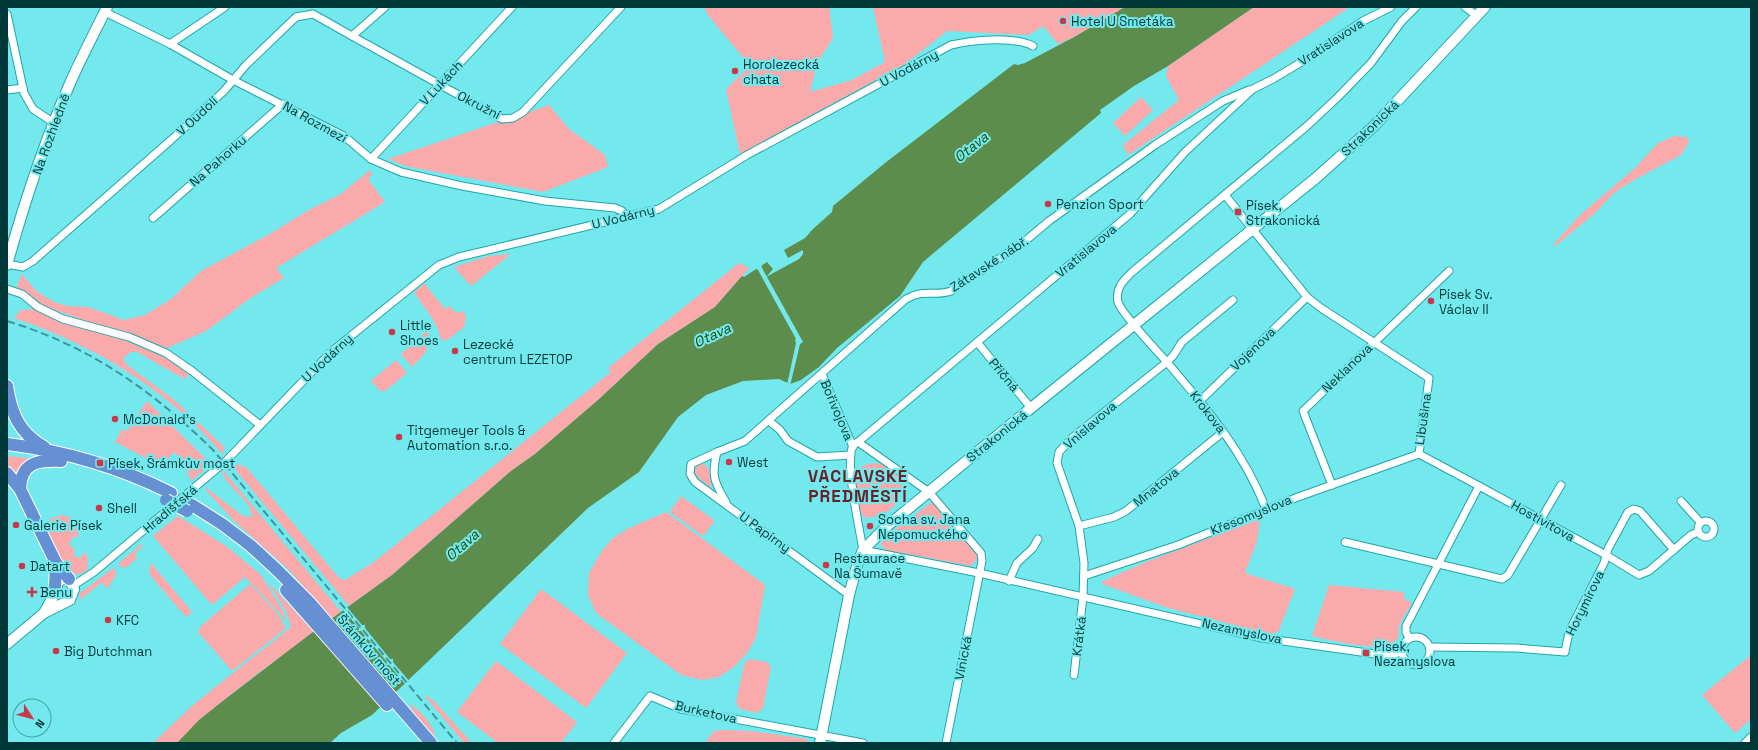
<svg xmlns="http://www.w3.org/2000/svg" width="1758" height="750" viewBox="0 0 1758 750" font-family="'Space Grotesk',sans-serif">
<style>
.green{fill:#faaaab}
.water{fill:#5d8d4d}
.pier{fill:#74e9ed}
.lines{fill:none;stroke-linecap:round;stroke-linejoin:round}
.street-casing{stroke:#20a5aa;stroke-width:9}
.secondary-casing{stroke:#20a5aa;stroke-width:12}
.highway-casing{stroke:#fff;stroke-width:14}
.street{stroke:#fff;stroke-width:7}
.secondary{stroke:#fff;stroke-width:10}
.highway{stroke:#6591d4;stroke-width:12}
.rail{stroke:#3e9699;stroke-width:2;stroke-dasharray:8 4;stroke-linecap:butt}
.highway-bridge-casing{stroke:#fff;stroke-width:14;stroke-linecap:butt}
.highway-bridge{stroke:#6591d4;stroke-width:12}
.poi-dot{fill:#c8384a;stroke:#74e9ed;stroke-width:1.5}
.labels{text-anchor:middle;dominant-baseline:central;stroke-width:4;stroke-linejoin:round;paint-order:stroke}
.poi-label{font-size:13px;fill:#003839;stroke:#74e9ed;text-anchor:start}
.street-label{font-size:13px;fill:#003839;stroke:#74e9ed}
.water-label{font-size:14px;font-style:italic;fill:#1a4a04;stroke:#74e9ed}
.district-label{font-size:17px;font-weight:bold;letter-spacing:1px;fill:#672128;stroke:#74e9ed}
</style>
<rect width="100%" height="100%" fill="#74e9ed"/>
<g class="green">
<path d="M704,7H829L833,38L817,63L810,92L852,80L885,62L873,7H1125L1076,36L1058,44L1043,26L1029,35L947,31L905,64L740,154L726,89L750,66L708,15Z"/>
<path d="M1254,7H1350L1128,155L1123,145L1179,100L1166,76L1168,66Z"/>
<path d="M1141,97L1153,110L1125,136L1113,123Z"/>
<path d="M549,105L569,129L605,155L608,167L543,192L405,166L388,159L498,122L515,121L527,113Z"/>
<path d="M1674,136L1687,137L1689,142L1681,155L1634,180L1615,192L1594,214L1558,244L1552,246L1580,215L1635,168L1658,143Z"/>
<path d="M370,170L372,175L368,179L385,202L276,268L284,278L252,297L206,331L167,348L143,341L40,305L16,289L22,274L36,291L54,302L68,306L88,307L124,320L145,315L171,299L201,271L268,235L307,211L341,194Z"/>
<path d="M511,254L471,286L454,267L489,256Z"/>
<path d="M739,263L749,268L715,307L658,344L598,400L535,454L511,471L392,575L349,606L233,467L238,464L247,468L339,578L345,580L374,562L611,372L608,368Z"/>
<path d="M425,283L427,287L445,309L450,306L456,313L463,311L466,317L464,327L446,341L440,338C440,325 421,304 414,292Z"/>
<path d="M34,309C44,314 55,319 66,323C106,336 156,343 188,374L186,379L179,376L137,352H130L123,359L127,365L173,399L218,441L224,447L223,455C169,390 94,345 14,318L21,310Z"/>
<path d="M427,331C434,346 422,357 412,367L401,354Z"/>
<path d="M396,360L407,373L385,391H380L371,381Z"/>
<path d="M147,401L211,464L191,481L183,460L174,452L161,466L115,442L122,429L126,431L131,426L126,423L128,418H131L133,414L137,416Z"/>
<path d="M7,456L28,458L17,480L7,468Z"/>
<path d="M701,463C713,467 709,480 712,489L699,478L694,472L696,467Z"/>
<path d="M876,463C889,466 895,472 902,482C900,488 900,499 896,504C889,513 874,519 864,517C857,507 851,484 857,472C860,465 869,464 876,463Z"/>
<path d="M223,470L341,612L332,618L288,569L233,520L204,488L208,489L243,516L252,517C251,513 251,508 248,505C243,496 220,479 223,470Z"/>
<path d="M681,496L715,521L703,536L670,512Z"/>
<path d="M932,502L980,555L971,566L887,550L881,546L882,539Z"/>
<path d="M666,512L765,585L756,638L747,653L734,667L719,677L702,680L681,675L596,613L588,595L589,573L601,552L612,539L627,529Z"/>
<path d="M63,515L71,518L79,536L72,538L69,544L75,550L73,555L80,558L85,552L88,558L87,570C65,588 52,541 47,527L51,518Z"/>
<path d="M178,516L226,546L261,575L283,611L286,621H285L280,614L245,577L214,603L211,604L153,536Z"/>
<path d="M1260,519L1257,541L1245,573L1295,589L1278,632L1269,634L1168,608L1105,585L1101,582L1146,562Z"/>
<path d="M141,544L143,546L135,553L137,558L128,566L123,568L119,565V563Z"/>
<path d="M151,563L192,612L186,617L150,575L149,568Z"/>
<path d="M113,568L116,571V575L107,589L102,582L80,600L79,594Z"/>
<path d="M267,581L314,632C267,667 218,701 177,743H153L193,705L291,627L286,611Z"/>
<path d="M250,584L277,613L286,628L232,671L198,632L200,627Z"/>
<path d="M1329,585L1404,592L1403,598L1412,603C1408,610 1403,617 1400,624C1397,629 1401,634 1397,639C1385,655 1330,640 1312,636Z"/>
<path d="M541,589L627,653L586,708L500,644Z"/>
<path d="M1751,655V719L1735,733L1702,695Z"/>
<path d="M749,659L767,662L771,667L763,708L757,713L740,709L736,703L744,664Z"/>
<path d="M496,661L577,722L561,743H498L457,712Z"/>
<path d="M423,694L433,700L472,743H464Z"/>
<path d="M411,704C422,713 430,721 435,735L432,737L412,714L414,713L410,705Z"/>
<path d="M723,730L750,731L802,738L808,740L809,743H705L714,731Z"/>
</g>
<path class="water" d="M1125,7H1254L1168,66L1134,86L1100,110L1101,113L923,262L900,296L837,348L819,367L801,380L790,384L779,379L743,381L706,395L678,417L639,472L588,508L372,715L341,733L330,743H177L199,720L224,700L309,635L392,575L511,471L535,454L598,400L658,344L715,307L742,276L744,277L767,262L773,269L766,277L799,259L803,254V250L788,258L784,250L805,238L813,229L832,212L833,206L885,163L1014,64L1018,65L1025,63L1076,36Z"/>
<g class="pier">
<path d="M761,264L762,268L803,342L800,344L790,386L787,385L796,343L795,340L796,339L758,270L755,267Z"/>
<path d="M346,606L362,625H365V628L390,659H393V662L410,682L406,685L389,665H386L387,662L361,631H358L359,628L342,609Z"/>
</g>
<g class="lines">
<defs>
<g id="street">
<path d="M1391,7L1363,21L1305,60L1273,79L1253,89L1185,152L1130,214L858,442C856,443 854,444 853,446C844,460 860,531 863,550L979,573L1262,638L1382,655H1392L1401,652"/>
<path d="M1465,7L1477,16"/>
<path d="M105,12L170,44L233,80L344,136L371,159L401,172L462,186L545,201L615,208L622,211L627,217"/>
<path d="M7,14L24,93L33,109L54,123"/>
<path d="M352,36L502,119L513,118L523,112L621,7"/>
<path d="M170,44L225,7"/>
<path d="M7,90L23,88"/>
<path d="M371,159L512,7"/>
<path d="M1225,195L1307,297L1321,308L1429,378L1419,454"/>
<path d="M153,218L283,104"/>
<path d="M7,264L23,267L33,261L171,140L224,91L246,65L296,17L313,14L352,36L385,7"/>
<path d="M7,289L22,294L38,307L63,319L129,337L166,353L192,371L260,425"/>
<path d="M977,342L1031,408"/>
<path d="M822,374L853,447"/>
<path d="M1200,401L1307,297"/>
<path d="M769,421L780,430L788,441L817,457L851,455"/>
<path d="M858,442L929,492L981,553L982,561L946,743"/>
<path d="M717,452C711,475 714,482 726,502"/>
<path d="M1332,485L1303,411L1449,271"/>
<path d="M1479,486L1606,555L1639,575L1649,571L1691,535L1698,532"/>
<path d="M1681,501L1700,522"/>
<path d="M1266,509C1243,450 1206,408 1166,361C1156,350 1121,313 1118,302C1115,289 1123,281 1131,273L1307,126L1338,97L1371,63L1402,21L1416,7"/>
<circle cx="1706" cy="529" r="8"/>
<path d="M1079,526L1114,517L1126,511L1223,432"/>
<path d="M1345,542L1502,579L1508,575L1561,485"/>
<path d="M1084,576L1178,545L1298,497L1419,454"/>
<path d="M1009,581L1017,563L1033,548L1038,539"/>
<path d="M74,585L94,572L226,461L331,352L439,265L459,257L659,209L747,155L951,45C973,40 1013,36 1033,46"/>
<path d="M849,595L695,482L690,474L691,464L717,452L745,441L906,299C925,288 935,297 951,291L1024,242L1049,221L1155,145L1223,101L1249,90"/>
<circle cx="1416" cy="651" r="14"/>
<path d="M1409,638L1406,632V626L1479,486L1419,454"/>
<path d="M1430,647L1516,648L1565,652L1569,632L1604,563L1608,549L1628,512L1634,509L1640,511L1674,550"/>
<path d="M1074,675L1083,597L1084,563L1079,526L1057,463L1059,452L1072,438L1167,362L1173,356L1182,342L1233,300"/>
<path d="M614,743L650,696L681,709L863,743"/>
<path d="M1745,743L1751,737"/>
</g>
<g id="secondary">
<path d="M7,265C24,203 45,140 71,81C82,56 95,32 107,7"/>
<path d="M7,644L44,613L70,600L74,589L70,580L64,578L58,582L53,597L44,613"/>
<path d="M820,743L849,595L858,562L863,550L886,527L1031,408L1316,178L1374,126L1485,7"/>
</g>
<g id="highway">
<path d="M7,386C11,413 19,433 44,447"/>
<path d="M7,444C65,451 119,467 171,493"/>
<path d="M7,473L20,489L56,563L69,579"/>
<path d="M20,489C21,462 38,460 61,461"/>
<path d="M192,505L222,524L251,546L277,570L309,602L431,743"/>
<path d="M55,587L56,563"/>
<path d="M286,590L387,705"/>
</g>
</defs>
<use href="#street" class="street-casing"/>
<use href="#secondary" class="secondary-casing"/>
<use href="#highway" class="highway-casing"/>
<use href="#street" class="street"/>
<use href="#secondary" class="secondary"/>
<use href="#highway" class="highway"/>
<path class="rail" d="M7,321C89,346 152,390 213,450L457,743"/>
<defs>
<path id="highway-bridge" d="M166,500L187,511"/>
</defs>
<use href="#highway-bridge" class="highway-bridge-casing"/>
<use href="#highway-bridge" class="highway-bridge"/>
</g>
<g class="poi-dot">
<circle cx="1063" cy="21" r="4"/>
<circle cx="735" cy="71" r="4"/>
<circle cx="1048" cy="204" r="4"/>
<rect x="1234" y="208" width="8" height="8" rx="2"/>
<circle cx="1431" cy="301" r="4"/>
<circle cx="392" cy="332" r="4"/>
<circle cx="455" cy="351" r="4"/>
<circle cx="115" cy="419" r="4"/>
<circle cx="399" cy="437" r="4"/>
<circle cx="729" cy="462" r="4"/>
<rect x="96" y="459" width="8" height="8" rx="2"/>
<circle cx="99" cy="508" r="4"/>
<circle cx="16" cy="525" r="4"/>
<circle cx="870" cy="526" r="4"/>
<circle cx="826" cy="565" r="4"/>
<circle cx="22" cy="566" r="4"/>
<path d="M30 586h4v4h4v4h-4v4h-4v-4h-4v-4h4z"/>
<circle cx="108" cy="620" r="4"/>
<circle cx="56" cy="651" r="4"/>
<rect x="1362" y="649" width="8" height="8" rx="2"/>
</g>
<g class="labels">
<g class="poi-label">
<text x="1071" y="21">Hotel U Smetáka</text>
<text x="743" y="64">Horolezecká<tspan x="743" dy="15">chata</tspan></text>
<text x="1056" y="204">Penzion Sport</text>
<text x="1246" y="205">Písek,<tspan x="1246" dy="15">Strakonická</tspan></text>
<text x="1439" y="294">Písek Sv.<tspan x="1439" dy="15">Václav II</tspan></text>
<text x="400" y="325">Little<tspan x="400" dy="15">Shoes</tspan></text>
<text x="463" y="344">Lezecké<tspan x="463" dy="15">centrum LEZETOP</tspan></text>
<text x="123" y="419">McDonald's</text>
<text x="407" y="430">Titgemeyer Tools &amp;<tspan x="407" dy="15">Automation s.r.o.</tspan></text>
<text x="737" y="462">West</text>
<text x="108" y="463">Písek, Šrámkův most</text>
<text x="107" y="508">Shell</text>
<text x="878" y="519">Socha sv. Jana<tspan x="878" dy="15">Nepomuckého</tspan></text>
<text x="24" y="525">Galerie Písek</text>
<text x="834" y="558">Restaurace<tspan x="834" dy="15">Na Šumavě</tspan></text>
<text x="30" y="566">Datart</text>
<text x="40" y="592">Benu</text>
<text x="116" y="620">KFC</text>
<text x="1374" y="646">Písek,<tspan x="1374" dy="15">Nezamyslova</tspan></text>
<text x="64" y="651">Big Dutchman</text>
</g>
<g class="street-label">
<text transform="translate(1331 42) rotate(-33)">Vratislavova</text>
<text transform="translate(909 68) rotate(-28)">U Vodárny</text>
<text transform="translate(441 83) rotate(-47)">V Lukách</text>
<text transform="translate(479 105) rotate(27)">Okružní</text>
<text transform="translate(197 116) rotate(-43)">V Oudolí</text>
<text transform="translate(315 122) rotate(29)">Na Rozmezí</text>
<text transform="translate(1370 128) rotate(-44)">Strakonická</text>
<text transform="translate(51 134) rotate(-70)">Na Rozhledně</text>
<text transform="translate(218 161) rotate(-41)">Na Pahorku</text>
<text transform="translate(623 217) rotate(-14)">U Vodárny</text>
<text transform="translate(1086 251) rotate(-40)">Vratislavova</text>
<text transform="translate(989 264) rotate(-33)">Zátavské nábř.</text>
<text transform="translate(1253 349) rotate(-44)">Vojenova</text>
<text transform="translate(327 358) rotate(-43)">U Vodárny</text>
<text transform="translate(1347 368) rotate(-44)">Neklanova</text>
<text transform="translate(1004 375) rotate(50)">Příčná</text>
<text transform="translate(837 410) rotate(67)">Bořivojova</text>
<text transform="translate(1208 412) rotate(52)">Krokova</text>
<text transform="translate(1423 419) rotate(-82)">Libušina</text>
<text transform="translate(1090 425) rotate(-41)">Vnislavova</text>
<text transform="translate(997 436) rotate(-39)">Strakonická</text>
<text transform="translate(1156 487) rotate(-39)">Mnatova</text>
<text transform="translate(170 509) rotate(-40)">Hradišťská</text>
<text transform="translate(1251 515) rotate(-22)">Křesomyslova</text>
<text transform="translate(1543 521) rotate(29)">Hostivítova</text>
<text transform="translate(765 532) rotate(36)">U Papírny</text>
<text transform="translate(1585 603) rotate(-64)">Horymírova</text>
<text transform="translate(1242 631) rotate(12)">Nezamyslova</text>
<text transform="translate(1079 636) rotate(-83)">Krátká</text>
<text transform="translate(369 650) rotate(49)">Šrámkův most</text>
<text transform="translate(963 658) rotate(-79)">Vinická</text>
<text transform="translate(706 712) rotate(13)">Burketova</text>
</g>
<g class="water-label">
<text transform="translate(971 147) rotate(-39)">Otava</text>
<text transform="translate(712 335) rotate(-25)">Otava</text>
<text transform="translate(462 545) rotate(-41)">Otava</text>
</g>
<g class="district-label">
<text x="858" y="476">VÁCLAVSKÉ<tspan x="858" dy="20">PŘEDMĚSTÍ</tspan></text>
</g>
</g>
<rect width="1758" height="750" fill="none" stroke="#003839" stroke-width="16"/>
<g transform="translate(32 718) rotate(126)"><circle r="19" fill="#74e9ed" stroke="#46a2a5"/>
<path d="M0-3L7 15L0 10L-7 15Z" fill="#c8384a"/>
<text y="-6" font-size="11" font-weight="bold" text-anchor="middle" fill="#003839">N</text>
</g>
</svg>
